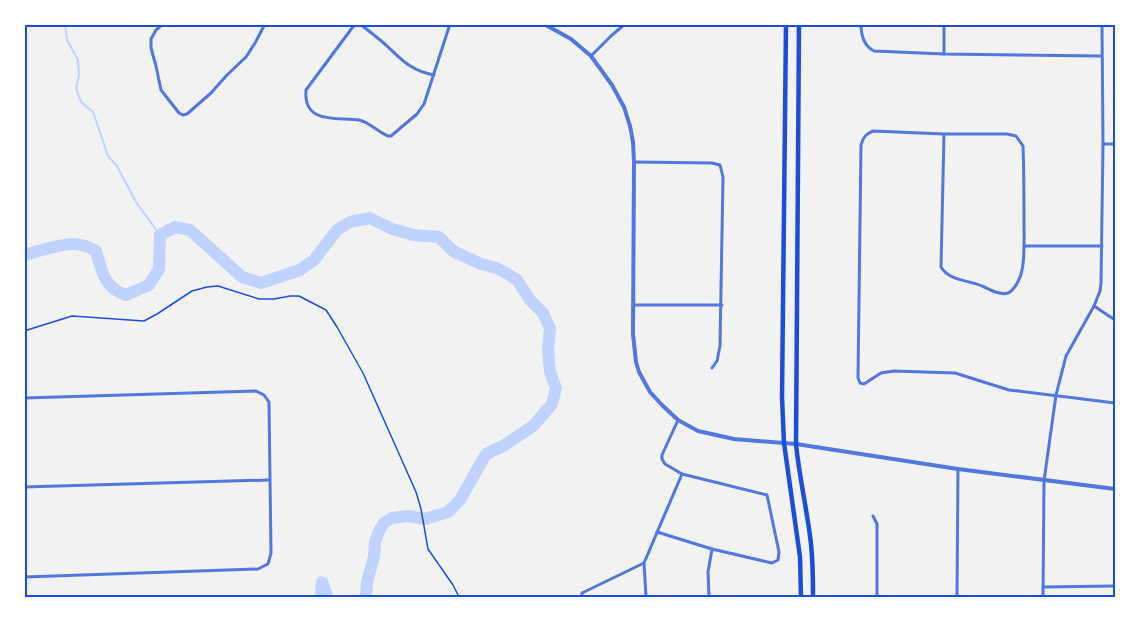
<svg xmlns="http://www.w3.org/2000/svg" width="1139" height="621" viewBox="0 0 1139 621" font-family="'Roboto Condensed',sans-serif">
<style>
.water{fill:#bfd3fe}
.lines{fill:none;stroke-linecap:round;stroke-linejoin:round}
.stream{stroke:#bfd3fe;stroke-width:2}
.river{stroke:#bfd3fe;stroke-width:12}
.path{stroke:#1d4ed8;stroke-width:1.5}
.minor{stroke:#5277de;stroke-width:3}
.tertiary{stroke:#5277de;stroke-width:4}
.secondary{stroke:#1d4ed8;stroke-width:4.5}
.neatline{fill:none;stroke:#1d4ed8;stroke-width:2}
</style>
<rect width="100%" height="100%" fill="#f2f2f2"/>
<path class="water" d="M320,576L327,578L334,597H315L316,580Z"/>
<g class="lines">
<path class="stream" d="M65,24L67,40L78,60L79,75L76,88L81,102L93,112L108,156L117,166L136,202L160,235"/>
<path class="river" d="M24,255C50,249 72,236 96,251C102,271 104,288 126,295L149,285L159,269L160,235L175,227L190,230L242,277L261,283L300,270L314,260L337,230L350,222L370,218L392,229L413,235L439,237L453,251L481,264L496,268L508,274L517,280L530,300L543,313L550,328L548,350L550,372L556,388L552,404L533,426L503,446L486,454L460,500L448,512L425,519L407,516L392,518L384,523L380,529L375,542L374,557L367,582L366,597"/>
<path class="path" d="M24,331L72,316L144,321L157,314L192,291L207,287L218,286L259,299H274L290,296H299L326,310L337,327L363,373L416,492L421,509L428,549L453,585L459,597"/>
<g class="minor">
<path d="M163,24L156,30L151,39V48L156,66L161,90L179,113L183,115L187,114L211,93L227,75L246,57L255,43L265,24"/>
<path d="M355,24L306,90C303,125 338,117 359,120C369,122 378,132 388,136H391L417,114L424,104L450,24"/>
<path d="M360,24C369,31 378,38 386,45C402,60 411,71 434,75"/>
<path d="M861,24C861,35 864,46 874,51L944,54L1101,56"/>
<path d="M944,54V24"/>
<path d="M591,56L611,36L625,24"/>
<path d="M944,134L941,267C949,281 969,280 982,286C989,289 1000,296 1008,293C1015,290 1021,277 1022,270C1025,256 1024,239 1024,224C1024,198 1024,172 1023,146L1016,136L1007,134H944L873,131C866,134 863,137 861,145L858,378L860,383L864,384L881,373L894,371L955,373L1009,390L1115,403"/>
<path d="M1103,144H1115"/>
<path d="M634,162L712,163L720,165L723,177L720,346L717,361L712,368"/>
<path d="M1024,246H1102"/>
<path d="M633,305H722"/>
<path d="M1094,306L1115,320"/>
<path d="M24,398L256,391L264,395L269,402L271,553L268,564L258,569L24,577"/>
<path d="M24,487L269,480"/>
<path d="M873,516L877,524V597"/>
<path d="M657,532L712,549L772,563L778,560L779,552L767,495L682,474L665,464L662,459V455L678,420"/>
<path d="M1043,587L1115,586"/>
<path d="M582,597V593L644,563"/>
<path d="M646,597L644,563L682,474"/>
<path d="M709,597L708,572L712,549"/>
<path d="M957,597L958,469"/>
<path d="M1043,597L1044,481L1056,395L1066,356L1094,306L1100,291L1101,284L1103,144L1102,24"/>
</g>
<path class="tertiary" d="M544,24L571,39L591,56L612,85L624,107L630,126L633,142L634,162L633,334L636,362L639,372L650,392L662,405L678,420L698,431L734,439L796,444L958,469L1115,489"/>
<g class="secondary">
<path d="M786,24L782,397L784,443L800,557L801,597"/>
<path d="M799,24L796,444C799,475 806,505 810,536C813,556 813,577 813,597"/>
</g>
</g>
<rect width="1139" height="621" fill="none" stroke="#ffffff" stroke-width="51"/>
<rect x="26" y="26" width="1088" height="570" class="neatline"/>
</svg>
